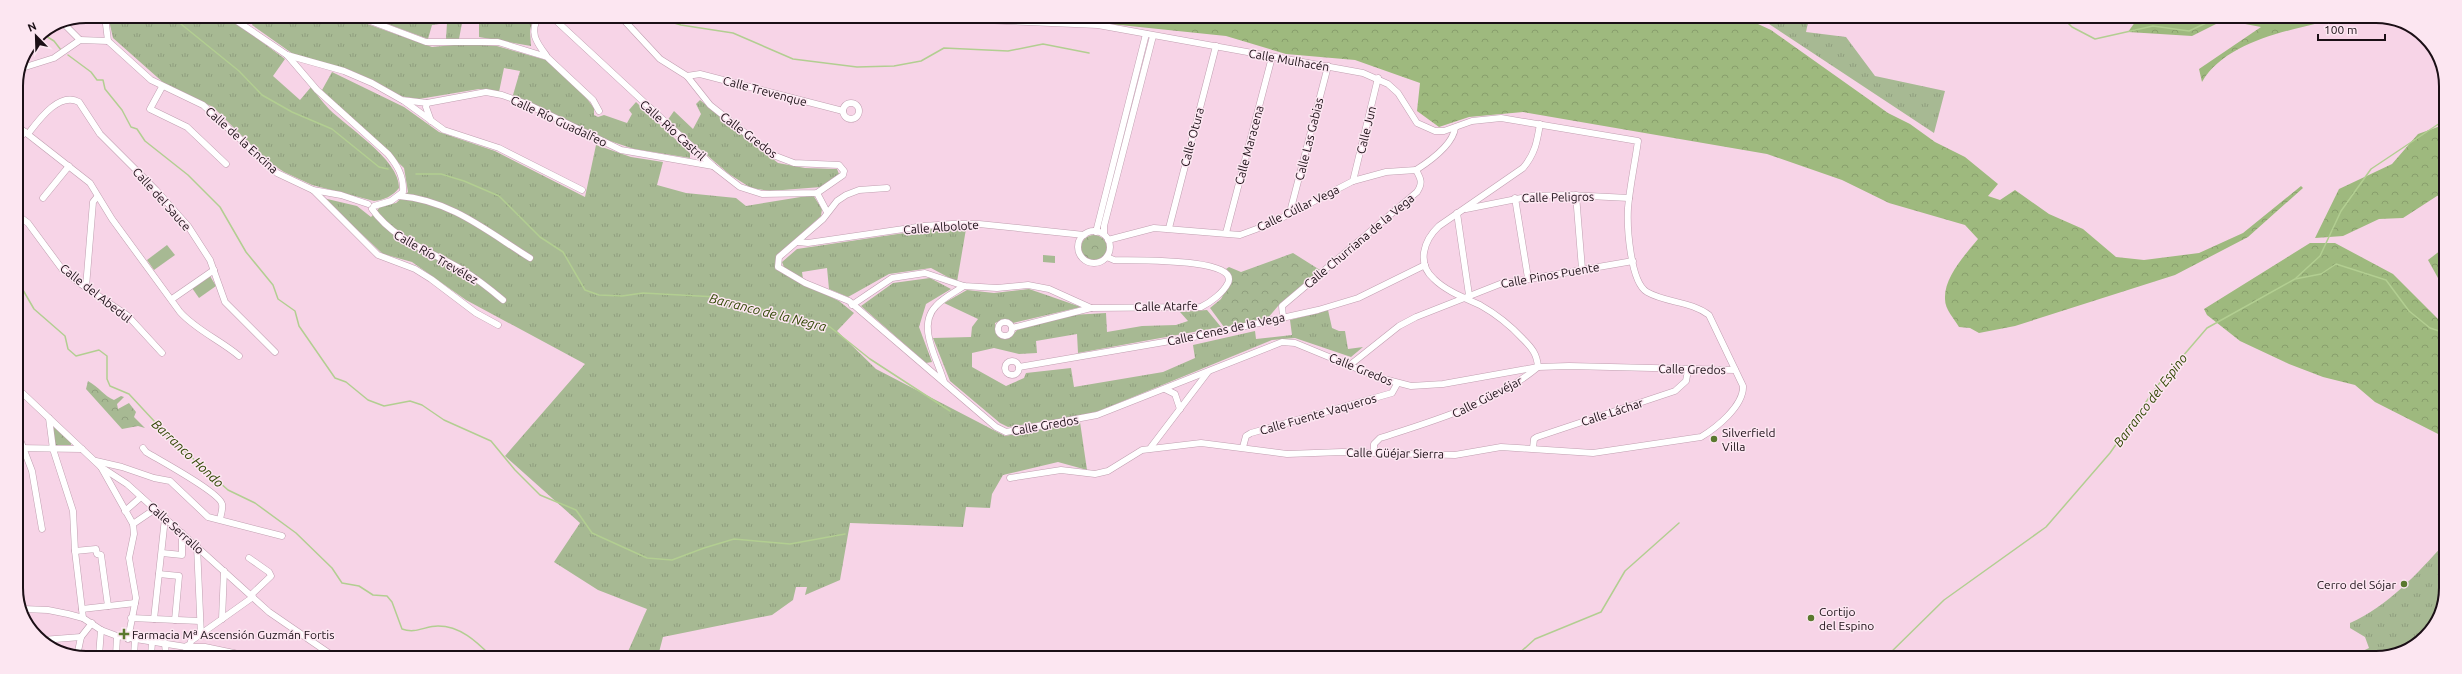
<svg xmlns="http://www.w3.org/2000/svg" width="2462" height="674" viewBox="0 0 2462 674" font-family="Ubuntu,sans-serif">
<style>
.grass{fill:url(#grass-tufts)}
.forest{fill:url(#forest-crowns)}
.park{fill:url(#park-crowns)}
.pitch{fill:#a7b993}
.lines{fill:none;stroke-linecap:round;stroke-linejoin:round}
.stream{stroke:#b2ce91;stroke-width:1.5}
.minor-casing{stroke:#c09fb0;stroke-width:7}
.minor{stroke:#fff;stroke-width:6}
.poi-dot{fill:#5a782e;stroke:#fce6f1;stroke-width:1.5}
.labels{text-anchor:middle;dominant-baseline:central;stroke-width:3;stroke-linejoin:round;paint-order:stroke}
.street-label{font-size:12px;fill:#1b0f16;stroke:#fce6f1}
.poi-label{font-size:12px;fill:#1b0f16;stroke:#fce6f1;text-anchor:start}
.water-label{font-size:13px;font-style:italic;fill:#2f4602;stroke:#fce6f1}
.rim{fill:none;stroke:#1b0f16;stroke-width:2}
</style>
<defs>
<pattern id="grass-tufts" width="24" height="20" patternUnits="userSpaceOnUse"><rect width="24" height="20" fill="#a7b993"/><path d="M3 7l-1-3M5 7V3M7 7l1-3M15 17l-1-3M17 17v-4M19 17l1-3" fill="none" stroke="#8f9e7e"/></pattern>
<pattern id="forest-crowns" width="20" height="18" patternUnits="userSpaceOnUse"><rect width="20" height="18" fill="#9eb97e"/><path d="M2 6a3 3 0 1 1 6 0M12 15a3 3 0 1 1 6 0" fill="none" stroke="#889e6c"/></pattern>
<pattern id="park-crowns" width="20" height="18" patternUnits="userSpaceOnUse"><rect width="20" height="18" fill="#a7b993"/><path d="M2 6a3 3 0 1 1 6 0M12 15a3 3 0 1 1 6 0" fill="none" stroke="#8f9e7e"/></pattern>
</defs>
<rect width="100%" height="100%" fill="#f7d4e7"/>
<g class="grass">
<path d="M108,16H208L228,20L235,22L285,59L273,76L300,100L311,87C317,94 322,102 329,109C348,128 400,160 399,188C393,196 384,200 374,201L312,185L284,172L266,160L213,107L166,85L113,38Z"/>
<path d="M289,16H345L432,47L465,44L497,46L546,60L584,95L594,108V115L598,117L604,115L627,123L632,114L629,110L636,102L690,153V158L634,149L607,140L513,95L520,71L504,68L499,92L479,89L419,99L399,96L350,70L293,54L252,25L254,21Z"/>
<path d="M375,16H411L432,24L434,16L533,18L530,31L531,46L479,37V24L462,23L459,39H446L447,23L432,25L428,39L374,19Z"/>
<path d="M1768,18H1809L1806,32L1846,37L1875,76L1945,91L1934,133L1766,22Z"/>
<path d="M332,72L404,107L439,132L495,151L585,197L596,145L631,157L663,162L657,185L686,193L736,198L746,206L813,195L822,209L821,216L777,256L775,269L839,301L854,313L837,331L876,369L1005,436L1080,422L1087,470L1058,462L1003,475L992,494L990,508L966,507L963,527L850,523L840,580L805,595L807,587H796L793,600L772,615L663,637L658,656H626L647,609L598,590L554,562L580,523L505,456L585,364L466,300L412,262L383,254L323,198L357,206L371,217L381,206L396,203L408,192L404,168L322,90Z"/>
<path d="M700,100L778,163L805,168L837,169L839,174L821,187L770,191L751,188L729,174L667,121L674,111L693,129L701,114L696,104Z"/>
<path d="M938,228L966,229L957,282L931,268L889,274L848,297L829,289L827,268L802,272L803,279L785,270L782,262L797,249Z"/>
<path d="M930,278L951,289L926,304L919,327L932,362L926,363L861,306L893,283Z"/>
<path d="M1029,289L1081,307L1013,323L1003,320L995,323L996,332L1003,339L1011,337L1017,330L1072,315L1106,313L1107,332L1142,326L1176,325L1188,321L1180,312L1207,310L1221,327L1078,353L1077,334L1036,341L1037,353L1019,354L994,348L972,353V367L1006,386L1024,378L1026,373L1071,368L1074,387L1163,372L1195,358L1193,345L1255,331L1256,339L1292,335L1290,320L1328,310L1332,328L1339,331H1345L1348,349L1363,347L1351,357L1295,338L1272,340L1099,411L1076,417L1008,427L1000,423L950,381L933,338L971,337L972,327L978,319L944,303L967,290L994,293Z"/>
<path d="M2444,544V606L2419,643L2376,658H2348L2369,648L2365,637L2350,628V623C2388,606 2417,574 2444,544Z"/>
</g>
<g class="forest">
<path d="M997,17L1745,18L1771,30L1888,113L1910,124L1935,142L1965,157L1998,184L1988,196L2000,200L2015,190L2049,214L2083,229L2116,257L2144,260L2199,253L2243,233L2301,186L2303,188L2248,237L2175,275L2015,326L1979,333L1970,328L1959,327C1954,318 1945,310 1945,299C1944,277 1965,255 1978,239L1965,225L1889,203L1842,180L1767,154L1523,112L1469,117L1439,127L1417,111L1420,83L1355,60L1286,54L1226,36L1120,25Z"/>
<path d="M2138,18H2164L2171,21L2175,18H2341C2296,29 2227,39 2202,82L2199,69L2261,27L2224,20L2192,36L2128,32Z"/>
<path d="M2446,124L2445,194L2437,196L2403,218L2379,219L2343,236L2315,238L2339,189L2392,164L2418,134Z"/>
<path d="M2310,243H2335L2393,274L2445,326L2444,437L2375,402L2355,385L2323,377L2289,364L2240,341L2207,315L2204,309Z"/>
<path d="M2445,247V280L2438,278L2428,260Z"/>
</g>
<g class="park">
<circle cx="1094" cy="248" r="13"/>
<path d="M1293,253L1320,270L1278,306L1267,319L1224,327L1210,308L1221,299L1232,278L1226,269L1229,267L1241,272Z"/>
<path d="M88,381C99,387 104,396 114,400L121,396L124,397L117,404L118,409L129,403L136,412L134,417L145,428L138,426L122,429L86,389Z"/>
<path d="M53,426L71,443V445H54Z"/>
</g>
<g class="pitch">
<path d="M167,245L175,255L154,270L147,260Z"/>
<path d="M1043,255L1055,256V263L1043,262Z"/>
<path d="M210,276L216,286L199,298L192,288Z"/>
</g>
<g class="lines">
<g class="stream">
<path d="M164,16L176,20L239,71L262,95L292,112L332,129L379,167L388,169"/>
<path d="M654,17L681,25L733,33L793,59L857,67L894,66L921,61L944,48L1008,51L1043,44L1089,53"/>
<path d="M2063,18L2072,27L2095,39L2153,26L2189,31L2217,18"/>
<path d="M41,33L54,41L61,50"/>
<path d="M68,55L91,72L97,80H103L105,89L122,110L131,127L137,129L145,141L188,175L220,207L246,252L273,285L278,299L295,311L299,326L335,378L346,382L368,400L384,406L410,401L422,405L444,420L491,441L515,470L540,495L576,510L592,533L647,558L672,560L704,548L734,539L790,544L845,534"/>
<path d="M416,174H441L464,181L499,196L540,237L563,252L585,290L599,295L622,296L643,293L717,297L830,327L870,359L950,411"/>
<path d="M16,278L34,309L65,336L68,349L76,356L99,350L107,356V379L110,386L129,394L168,436L228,490L255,503L296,533L332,568L342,583L359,586L373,595L387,596L392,602L402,629C416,634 425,626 438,626C460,626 476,641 491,656"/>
<path d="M2296,278L2320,256L2341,211L2371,169L2446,119"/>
<path d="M1515,657L1535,639L1601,612L1625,571L1679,523"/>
<path d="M1885,658L1944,600L2046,527L2110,453L2158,385L2207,328L2295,279L2321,274L2336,264L2386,280L2409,311L2430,328L2445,333"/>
</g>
<defs>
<g id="minor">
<path d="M105,16L108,41"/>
<path d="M218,16H264"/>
<path d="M357,16L426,42H498L547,57L593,100L599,111"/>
<path d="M539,16C529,32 536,42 546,55"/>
<path d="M551,16L713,166L740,187L762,194L817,193L843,175L844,171L839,165L794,163L773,155L710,105L687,76L660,59L621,17"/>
<path d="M231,17L287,55L317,90L388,154C397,165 404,176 403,192L391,201L374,206"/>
<path d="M913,17L1098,25L1363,73L1388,84L1398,93L1417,123L1435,131H1444L1472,121L1501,118L1638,141C1635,163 1630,185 1628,208C1627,226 1630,282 1647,292C1666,303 1691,301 1709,315L1743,386C1744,406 1716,428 1701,437L1593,453L1501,447L1455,455L1342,452L1287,454L1201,443L1142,450L1108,471L1095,474L1061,470L1010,478"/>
<path d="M61,21L80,40"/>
<path d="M287,55L344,71L372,83L402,100L427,103L486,92L502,95L527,104L621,150L713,166"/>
<path d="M19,69L54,58L80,40L108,41L151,80L203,105L277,173L313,190L341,195L368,204"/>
<path d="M687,76L700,74L843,111"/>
<path d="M162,87L150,109L187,127L226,164"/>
<path d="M404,101L444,130L499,148L582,190"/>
<circle cx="851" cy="111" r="8"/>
<path d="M427,103L426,107L431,121"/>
<path d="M16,125L90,183L112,219L180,312C196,330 220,340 239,356"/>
<path d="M28,134C38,121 59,91 79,102L100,134L156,190L188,226L210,260L225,302L275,352"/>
<path d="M16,142L25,132"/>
<path d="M1416,170C1430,161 1453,144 1455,128"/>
<path d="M1353,181L1378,78"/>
<path d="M887,188L859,190L846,195L837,201L823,219L779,257L778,267L805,283L849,301L996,427L1006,432L1097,415L1282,342L1295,343L1380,378L1411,386L1443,384L1538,367L1569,366L1735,370"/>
<path d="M313,190L378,255L415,269L431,279L476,313L498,325"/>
<path d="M817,193L827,212"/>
<path d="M1576,195L1582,269"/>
<path d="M399,196C451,200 488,232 530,258"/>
<path d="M43,198L69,166"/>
<path d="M1515,198L1528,278"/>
<path d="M372,209C394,240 430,251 461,269C476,278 490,289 503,300"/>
<path d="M1466,209L1532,196L1569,195L1629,198"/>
<path d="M1290,212L1328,66"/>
<path d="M1457,213L1469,295"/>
<path d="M16,214L28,223L62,269L78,282L128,316L162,353"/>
<path d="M1169,228L1216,46"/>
<circle cx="1094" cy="247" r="16"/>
<path d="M1096,232L1146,34"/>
<path d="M1226,233L1272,57"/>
<path d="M1104,234V226L1153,36"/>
<path d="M1108,240L1154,228L1240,235L1270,224L1353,181L1386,172L1416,170"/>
<path d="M798,242L808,243L924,226L952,224H979L1084,235"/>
<path d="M86,287L93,202L97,197"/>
<path d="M172,299L214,270"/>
<path d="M852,305L892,278L925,273L964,286L997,288L1028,285L1049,289L1091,308"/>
<path d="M1283,317L1282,306L1417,192C1423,183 1421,179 1416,170"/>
<circle cx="1005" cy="329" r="7"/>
<path d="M1012,328L1091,308L1201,307C1211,302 1223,293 1228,283C1240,257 1129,261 1114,260L1107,257"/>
<circle cx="1012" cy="368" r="7"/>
<path d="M1350,365L1399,326L1416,317L1500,284L1633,261"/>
<path d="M1019,367L1205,335L1318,310L1358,298L1425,265"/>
<path d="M944,382C938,360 916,326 936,306C943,298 955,292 964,286"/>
<path d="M16,387L101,467L127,484L269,612L333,656"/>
<path d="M1165,389L1175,394L1180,409"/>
<path d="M49,418L53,449L73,511L75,551L83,618"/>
<path d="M16,429L32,471L42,529"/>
<path d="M1151,447L1208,372"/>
<path d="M1243,447L1246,436L1251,433L1392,393L1397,384"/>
<path d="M16,448L82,449"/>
<path d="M143,448L146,452C159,460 219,492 222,504C223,509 221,514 220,519"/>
<path d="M1533,448L1534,439L1537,437L1675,391L1686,381L1688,370"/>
<path d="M1374,452V444L1380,438C1433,421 1495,403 1538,367C1537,354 1532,348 1523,339C1510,325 1496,314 1480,305C1465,298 1446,291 1434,279C1416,263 1424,240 1439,226L1523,168C1535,154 1537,142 1540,124"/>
<path d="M96,461L122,467L154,478L170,481L208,517L282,536"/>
<path d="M101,467L133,524L134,534L129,558L136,598L128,639"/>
<path d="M125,511L141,497"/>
<path d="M133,524L155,509"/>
<path d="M197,546L201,636"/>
<path d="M75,551L96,549L97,554L101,555L108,606"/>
<path d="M162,553L182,555V533"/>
<path d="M249,558L269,572L271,576L251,595"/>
<path d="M159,574L179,576L175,620"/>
<path d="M23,609L48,610L68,614L83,618L101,630L117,636L186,647"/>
<path d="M82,609L135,603"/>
<path d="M131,618L200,621"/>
<path d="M154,619L165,518"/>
<path d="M222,619L224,571"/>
<path d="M42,640L81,637"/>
<path d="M165,643L166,656"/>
<circle cx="189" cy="648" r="3"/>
<path d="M190,645L191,641L253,597"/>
<path d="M192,647H205L248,656"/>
<path d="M77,656L81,637L92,623"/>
<path d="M99,656L101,630"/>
<path d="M116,656L117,636"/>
<path d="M134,656L135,640"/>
<path d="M151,656L152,642"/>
</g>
</defs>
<use href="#minor" class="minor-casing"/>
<use href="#minor" class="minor"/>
</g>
<g class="poi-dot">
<circle cx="1714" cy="439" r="4"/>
<circle cx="2404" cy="584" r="4"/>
<circle cx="1811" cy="618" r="4"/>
<path d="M122 628h4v4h4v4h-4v4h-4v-4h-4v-4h4z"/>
</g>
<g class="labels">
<g class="street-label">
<text transform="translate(1289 60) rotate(10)">Calle Mulhacén</text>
<text transform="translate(765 91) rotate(15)">Calle Trevenque</text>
<text transform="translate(559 121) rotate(25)">Calle Río Guadalfeo</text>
<text transform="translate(673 130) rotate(42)">Calle Río Castril</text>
<text transform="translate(1366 130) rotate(-76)">Calle Jun</text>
<text transform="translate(749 135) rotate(37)">Calle Gredos</text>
<text transform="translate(1192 137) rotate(-75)">Calle Otura</text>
<text transform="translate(1309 139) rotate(-76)">Calle Las Gabias</text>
<text transform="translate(242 140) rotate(42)">Calle de la Encina</text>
<text transform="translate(1249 145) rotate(-75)">Calle Maracena</text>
<text transform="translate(1558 197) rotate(-1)">Calle Peligros</text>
<text transform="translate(162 199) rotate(48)">Calle del Sauce</text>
<text transform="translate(1298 208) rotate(-26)">Calle Cúllar Vega</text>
<text transform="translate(941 227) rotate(-4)">Calle Albolote</text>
<text transform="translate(1359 241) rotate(-40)">Calle Churriana de la Vega</text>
<text transform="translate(436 257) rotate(30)">Calle Río Trevélez</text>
<text transform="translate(1550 275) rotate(-10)">Calle Pinos Puente</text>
<text transform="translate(96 293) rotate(38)">Calle del Abedul</text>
<text transform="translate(1166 306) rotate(-1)">Calle Atarfe</text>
<text transform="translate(1226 329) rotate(-12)">Calle Cenes de la Vega</text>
<text transform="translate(1361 369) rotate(22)">Calle Gredos</text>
<text transform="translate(1692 369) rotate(1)">Calle Gredos</text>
<text transform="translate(1487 397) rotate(-27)">Calle Güevéjar</text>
<text transform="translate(1612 412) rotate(-18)">Calle Láchar</text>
<text transform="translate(1318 414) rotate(-16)">Calle Fuente Vaqueros</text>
<text transform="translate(1045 425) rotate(-10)">Calle Gredos</text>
<text transform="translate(1395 453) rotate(1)">Calle Güéjar Sierra</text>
<text transform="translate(176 528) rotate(42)">Calle Serrallo</text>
</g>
<g class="poi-label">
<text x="1722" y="432">Silverfield<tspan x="1722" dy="14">Villa</tspan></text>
<text x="2396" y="584" text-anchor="end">Cerro del Sójar</text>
<text x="1819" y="611">Cortijo<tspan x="1819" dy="14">del Espino</tspan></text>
<text x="132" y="634">Farmacia Mª Ascensión Guzmán Fortis</text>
</g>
<g class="water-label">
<text transform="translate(768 312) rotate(14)">Barranco de la Negra</text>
<text transform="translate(2150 400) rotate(-53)">Barranco del Espino</text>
<text transform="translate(188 453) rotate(43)">Barranco Hondo</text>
</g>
</g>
<path d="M0 0H2462V674H0ZM86 23H2376A63 63 0 0 1 2439 86V588A63 63 0 0 1 2376 651H86A63 63 0 0 1 23 588V86A63 63 0 0 1 86 23Z" fill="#fce6f1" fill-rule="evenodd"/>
<path class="rim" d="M86 23H2376A63 63 0 0 1 2439 86V588A63 63 0 0 1 2376 651H86A63 63 0 0 1 23 588V86A63 63 0 0 1 86 23Z"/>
<g transform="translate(36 36) rotate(337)" stroke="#fce6f1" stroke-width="3" paint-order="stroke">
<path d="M0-3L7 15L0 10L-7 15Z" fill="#1b0f16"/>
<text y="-6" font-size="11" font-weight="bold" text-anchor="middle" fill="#1b0f16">N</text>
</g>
<path d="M2318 34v6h67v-6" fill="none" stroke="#1b0f16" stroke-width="2"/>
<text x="2324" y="34" font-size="12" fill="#1b0f16" stroke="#fce6f1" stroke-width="3" paint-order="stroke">100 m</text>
</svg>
